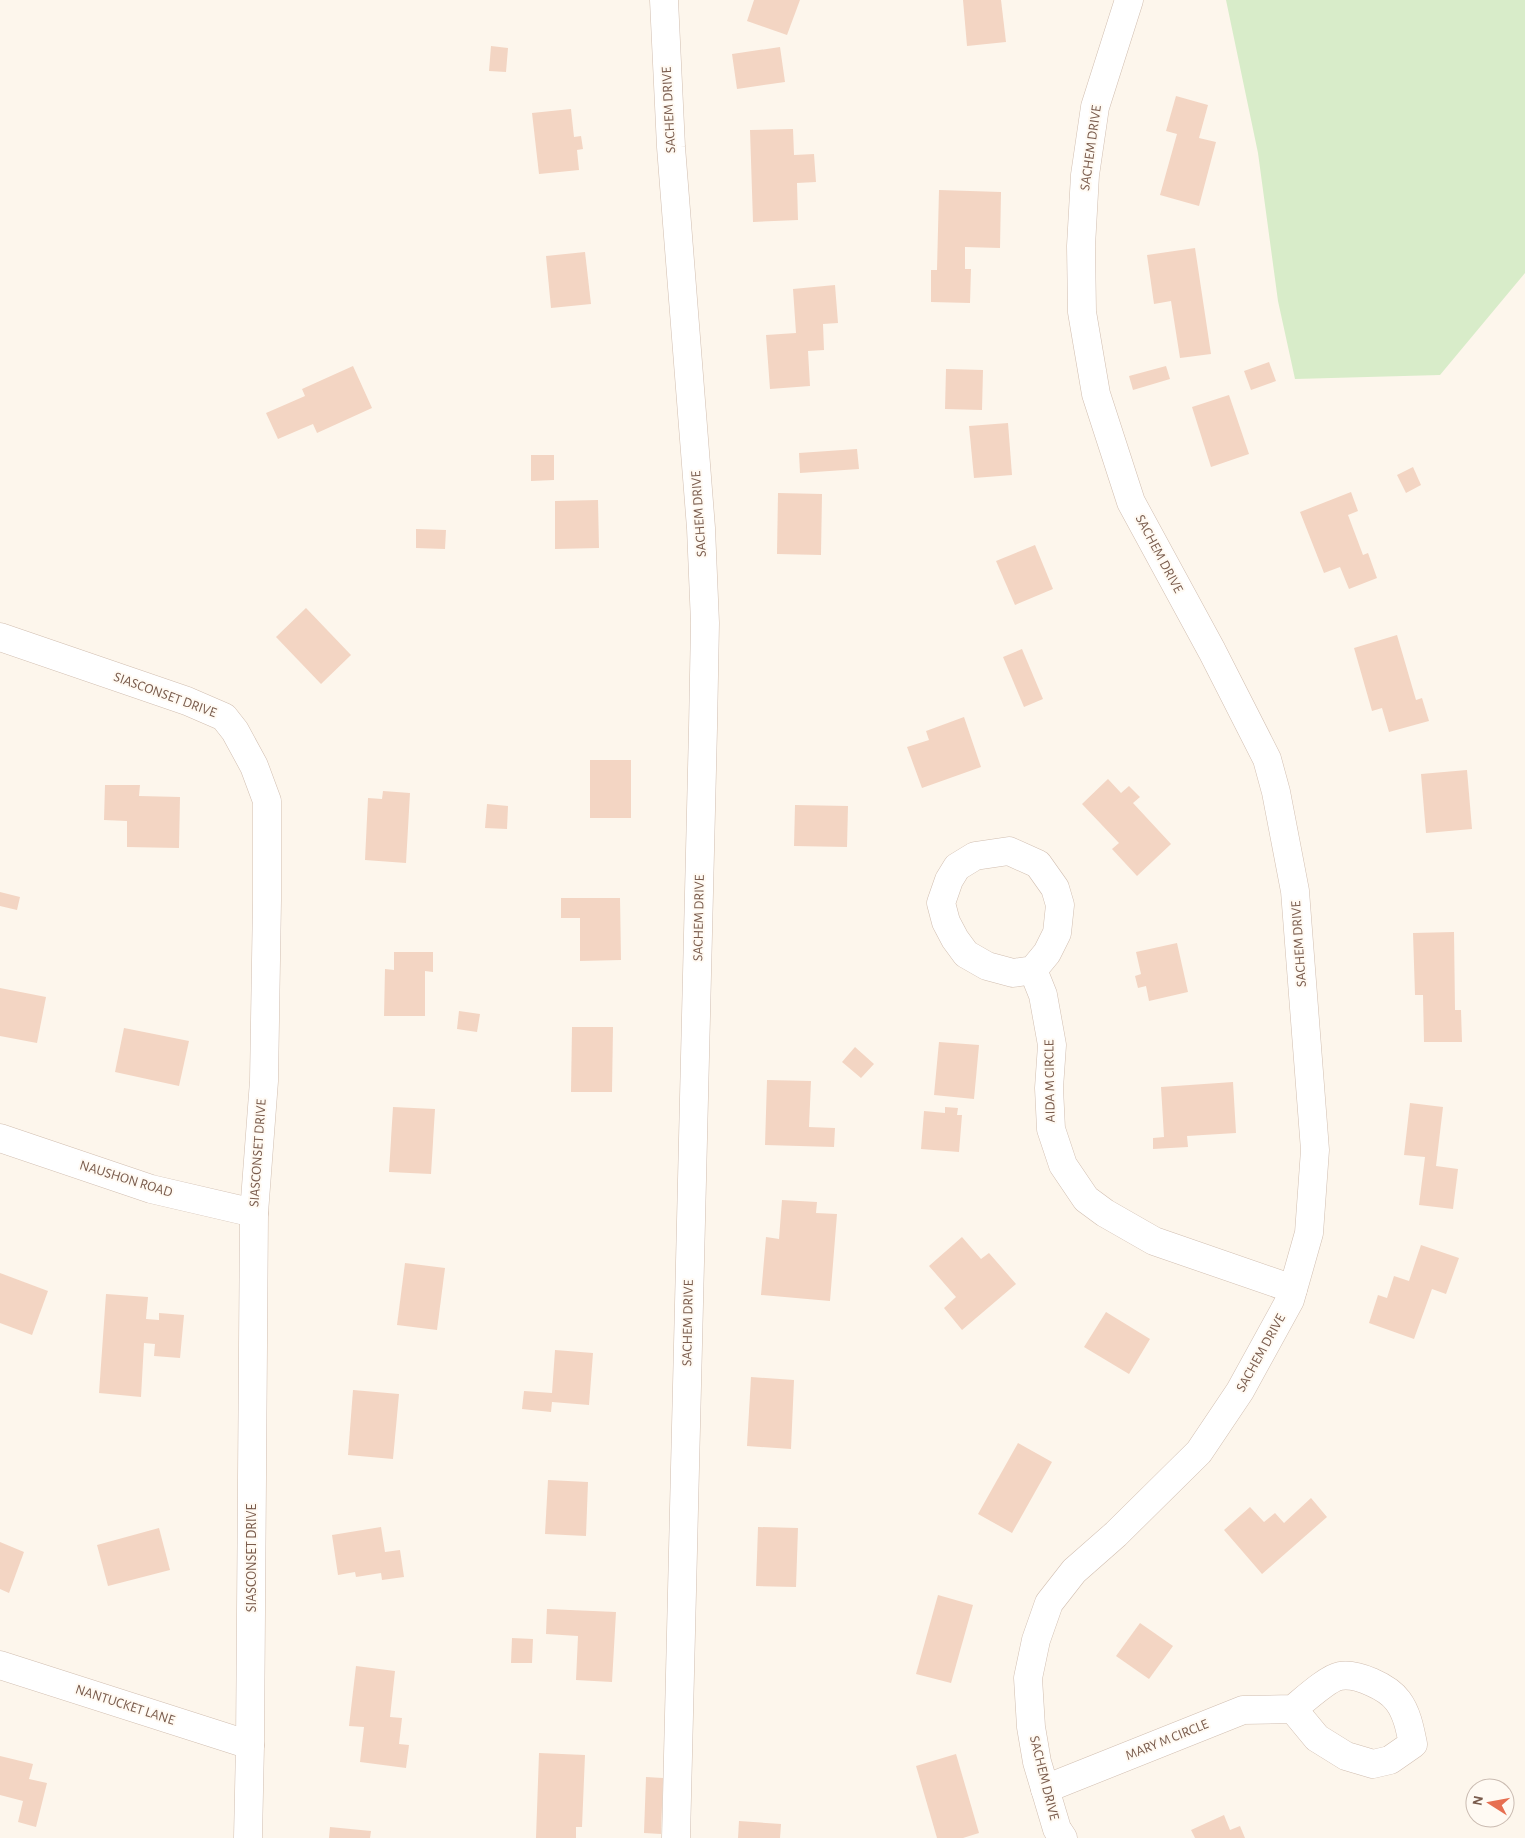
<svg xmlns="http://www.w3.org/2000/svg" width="1525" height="1838" viewBox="0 0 1525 1838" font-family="'Alegreya Sans',sans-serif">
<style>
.green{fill:#d8ecc9}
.building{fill:#f3d5c3}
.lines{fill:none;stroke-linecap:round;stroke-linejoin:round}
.minor-casing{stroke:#d1beb0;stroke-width:29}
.minor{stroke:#fff;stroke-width:28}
.labels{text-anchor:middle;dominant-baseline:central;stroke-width:4;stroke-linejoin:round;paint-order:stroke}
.street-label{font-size:14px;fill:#7a5c4d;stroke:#fffaf3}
</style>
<rect width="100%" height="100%" fill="#fdf6ec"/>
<path class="green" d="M1226,0H1525V273L1440,375L1295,379L1278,301L1258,153Z"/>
<g class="building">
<path d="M754,0H800L787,35L747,21Z"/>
<path d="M963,0H1001L1006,42L967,46Z"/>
<path d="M491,46L508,48L506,72L489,71Z"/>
<path d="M780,47L785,82L737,89L732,54Z"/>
<path d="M1176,96L1208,105L1199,138L1216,142L1199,206L1160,195L1177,134L1166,131Z"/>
<path d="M571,109L574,137L581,136L583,149L577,150L579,170L539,174L532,113Z"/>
<path d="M793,129L794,155L814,154L816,182L797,183L798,220L753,222L750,130Z"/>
<path d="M939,190L1001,192L1000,248L965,247V269H971L970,303L931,302V270H937Z"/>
<path d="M1195,248L1211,354L1180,358L1171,301L1154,304L1147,255Z"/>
<path d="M585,252L591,304L551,308L546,256Z"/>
<path d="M835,285L838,323L823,324L824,350L808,351L810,386L770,389L766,335L796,333L793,289Z"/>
<path d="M1269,362L1276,381L1251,390L1244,371Z"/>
<path d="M353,366L372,408L317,433L313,424L278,439L266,413L305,396L302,389Z"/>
<path d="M1166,366L1170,379L1133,390L1129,376Z"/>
<path d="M946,369L983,370L982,410L945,409Z"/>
<path d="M1229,395L1249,454L1211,467L1192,407Z"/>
<path d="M1008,423L1012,475L974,478L969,426Z"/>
<path d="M857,449L859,469L800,473L799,453Z"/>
<path d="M531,455H554V480L531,481Z"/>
<path d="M1413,467L1421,485L1406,493L1397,475Z"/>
<path d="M1351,492L1358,511L1348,515L1363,555L1368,553L1377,578L1349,589L1340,567L1324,573L1300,512Z"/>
<path d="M778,493L822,494L821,555L777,554Z"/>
<path d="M598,500L599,548L555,549V501Z"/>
<path d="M416,529L446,530L445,549L416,548Z"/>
<path d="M1035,545L1053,589L1015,605L996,561Z"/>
<path d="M306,608L351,655L321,684L276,637Z"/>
<path d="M1397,635L1416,700L1422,698L1429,721L1389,732L1382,708L1372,711L1354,648Z"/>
<path d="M1022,649L1043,699L1024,707L1003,657Z"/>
<path d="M964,717L981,767L922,788L907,747L929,740L926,731Z"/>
<rect x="590" y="760" width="41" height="58"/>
<path d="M1467,770L1472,829L1426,833L1421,774Z"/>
<path d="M1108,779L1121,793L1129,786L1140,797L1133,803L1171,844L1137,876L1112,849L1119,843L1082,804Z"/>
<path d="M105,785H140L139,796L180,797L179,848L127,847V821L104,820Z"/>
<path d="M383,791L410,793L406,863L365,860L368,798L382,799Z"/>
<path d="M487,804L508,806L507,829L485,828Z"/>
<path d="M795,805L848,806L847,847L794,846Z"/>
<path d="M0,892L20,897L17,910L0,906Z"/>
<path d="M561,898H620L621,960L580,961V918H561Z"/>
<path d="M1454,932L1455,1010H1461L1462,1042H1424L1423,995H1415L1413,933Z"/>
<path d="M1177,943L1188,992L1149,1001L1146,986L1138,988L1135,976L1141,974L1136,952Z"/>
<path d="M394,952H433V972L425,971V1016H384L385,969L394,970Z"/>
<path d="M0,988L46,997L37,1043L0,1036Z"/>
<path d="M459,1011L480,1014L477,1032L457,1029Z"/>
<path d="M572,1027H613L612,1092H571Z"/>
<path d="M124,1028L189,1041L179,1086L115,1072Z"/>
<path d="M939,1042L979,1045L974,1099L934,1095Z"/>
<path d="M855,1047L874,1064L861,1078L842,1062Z"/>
<path d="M767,1080L811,1081L809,1127L835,1128L834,1147L765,1145Z"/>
<path d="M1233,1082L1236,1133L1187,1136L1188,1147L1153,1149V1138L1164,1137L1161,1087Z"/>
<path d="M1410,1103L1443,1107L1436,1166L1458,1169L1453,1209L1419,1205L1425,1157L1404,1155Z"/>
<path d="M393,1107L435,1109L431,1174L389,1172Z"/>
<path d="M945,1107L958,1108L957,1115H962L959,1152L921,1149L924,1111L945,1113Z"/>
<path d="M782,1200L817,1202L816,1213L837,1214L830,1301L761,1295L766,1237L779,1239Z"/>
<path d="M962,1237L981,1259L989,1253L1016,1284L962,1330L944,1308L956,1297L929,1266Z"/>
<path d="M1421,1245L1459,1258L1446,1294L1432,1289L1414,1339L1369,1323L1378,1295L1387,1298L1394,1276L1409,1281Z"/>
<path d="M405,1263L445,1268L437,1330L397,1325Z"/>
<path d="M0,1273L48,1291L32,1335L0,1323Z"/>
<path d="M106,1294L148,1297L146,1319L159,1320V1313L184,1315L180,1358L154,1356L155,1344L144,1343L141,1397L99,1393Z"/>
<path d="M1106,1312L1150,1339L1129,1374L1084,1347Z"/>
<path d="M555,1350L593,1353L589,1405L552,1402L551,1412L522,1409L524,1391L552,1393Z"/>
<path d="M751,1377L794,1380L791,1449L747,1446Z"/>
<path d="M353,1390L399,1394L393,1459L348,1455Z"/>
<path d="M1018,1443L1052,1462L1012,1533L978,1514Z"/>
<path d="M548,1480L588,1482L586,1536L545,1534Z"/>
<path d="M1311,1498L1327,1517L1262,1574L1224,1530L1250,1507L1264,1522L1275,1513L1284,1523Z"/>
<path d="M381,1527L385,1552L400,1550L404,1577L382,1580L381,1573L356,1577L355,1572L338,1575L332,1535Z"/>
<path d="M758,1527L798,1528L796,1587L756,1586Z"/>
<path d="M159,1528L170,1570L108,1586L97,1545Z"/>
<path d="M0,1542L24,1552L9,1593L0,1589Z"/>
<path d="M938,1595L973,1605L951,1683L916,1674Z"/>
<path d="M547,1609L616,1612L612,1682L576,1680L578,1636L546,1634Z"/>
<path d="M1140,1623L1173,1646L1149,1679L1116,1656Z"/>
<path d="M512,1638L533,1639L532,1663H511Z"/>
<path d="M356,1666L395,1671L390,1717L402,1718L399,1744L409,1745L406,1768L360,1762L364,1727L349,1726Z"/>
<path d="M539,1753L585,1755L582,1827H576V1838H536Z"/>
<path d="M956,1754L979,1833L963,1838H937L916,1766Z"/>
<path d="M0,1756L33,1764L29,1779L47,1783L36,1827L18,1822L23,1801L0,1795Z"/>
<path d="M646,1777L663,1778L661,1834L644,1833Z"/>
<path d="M1224,1815L1230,1830L1240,1826L1245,1838H1195L1191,1830Z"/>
<path d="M739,1821L781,1824L780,1838H738Z"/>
<path d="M330,1827L371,1831L370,1838H329Z"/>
</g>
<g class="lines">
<defs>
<g id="minor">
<path d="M664,0L671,147L701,528L705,623L703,728L676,1838"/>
<path d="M0,637L187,701L224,717L235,731L254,766L267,801V900L264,1081L254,1213L250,1745L248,1838"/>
<path d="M1033,970L1013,973L987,966L966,954L955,939L946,922L941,903L949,880L957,867L975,856L1009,851L1038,864L1055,888L1060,905L1057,933L1047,953L1033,970L1043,995L1052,1045L1049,1088L1051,1129L1063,1165L1086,1199L1105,1213L1154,1241L1293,1289"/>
<path d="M0,1138L151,1189L254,1213"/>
<path d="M0,1665L250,1745"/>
<path d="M1045,1789L1243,1710L1293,1709L1317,1738L1346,1756L1373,1764L1390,1760L1413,1744C1410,1729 1407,1713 1398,1701C1388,1687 1357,1673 1340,1676C1328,1678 1303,1701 1293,1709"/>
<path d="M1063,1838L1057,1829L1037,1762L1031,1727L1028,1678L1036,1640L1049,1603L1074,1571L1116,1534L1199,1452L1240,1391L1290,1300L1309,1233L1315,1150L1295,891L1276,792L1267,759L1212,651L1131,502L1096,394L1082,312L1081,246L1085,175L1095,107L1129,0"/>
</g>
</defs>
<use href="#minor" class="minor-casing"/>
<use href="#minor" class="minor"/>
</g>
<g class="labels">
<g class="street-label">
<text transform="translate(669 110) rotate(-93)">SACHEM DRIVE</text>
<text transform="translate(1091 148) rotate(-82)">SACHEM DRIVE</text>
<text transform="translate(699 514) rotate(-94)">SACHEM DRIVE</text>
<text transform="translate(1159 554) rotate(62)">SACHEM DRIVE</text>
<text transform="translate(165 695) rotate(20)">SIASCONSET DRIVE</text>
<text transform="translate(699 918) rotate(-89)">SACHEM DRIVE</text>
<text transform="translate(1299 944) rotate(-94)">SACHEM DRIVE</text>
<text transform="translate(1050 1081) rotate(-91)">AIDA M CIRCLE</text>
<text transform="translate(258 1153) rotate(-86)">SIASCONSET DRIVE</text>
<text transform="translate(126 1179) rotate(17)">NAUSHON ROAD</text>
<text transform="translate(688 1323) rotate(-89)">SACHEM DRIVE</text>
<text transform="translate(1261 1353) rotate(-61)">SACHEM DRIVE</text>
<text transform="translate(252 1558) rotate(-90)">SIASCONSET DRIVE</text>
<text transform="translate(125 1705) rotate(18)">NANTUCKET LANE</text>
<text transform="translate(1167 1740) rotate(-22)">MARY M CIRCLE</text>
<text transform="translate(1044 1778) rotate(76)">SACHEM DRIVE</text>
</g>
</g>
<g transform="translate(1490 1803) rotate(281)"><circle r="24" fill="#fffaf3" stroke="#cabbb1"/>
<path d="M0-4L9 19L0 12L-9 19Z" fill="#e76f51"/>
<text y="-8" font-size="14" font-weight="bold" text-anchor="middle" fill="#7a5c4d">N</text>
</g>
</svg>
